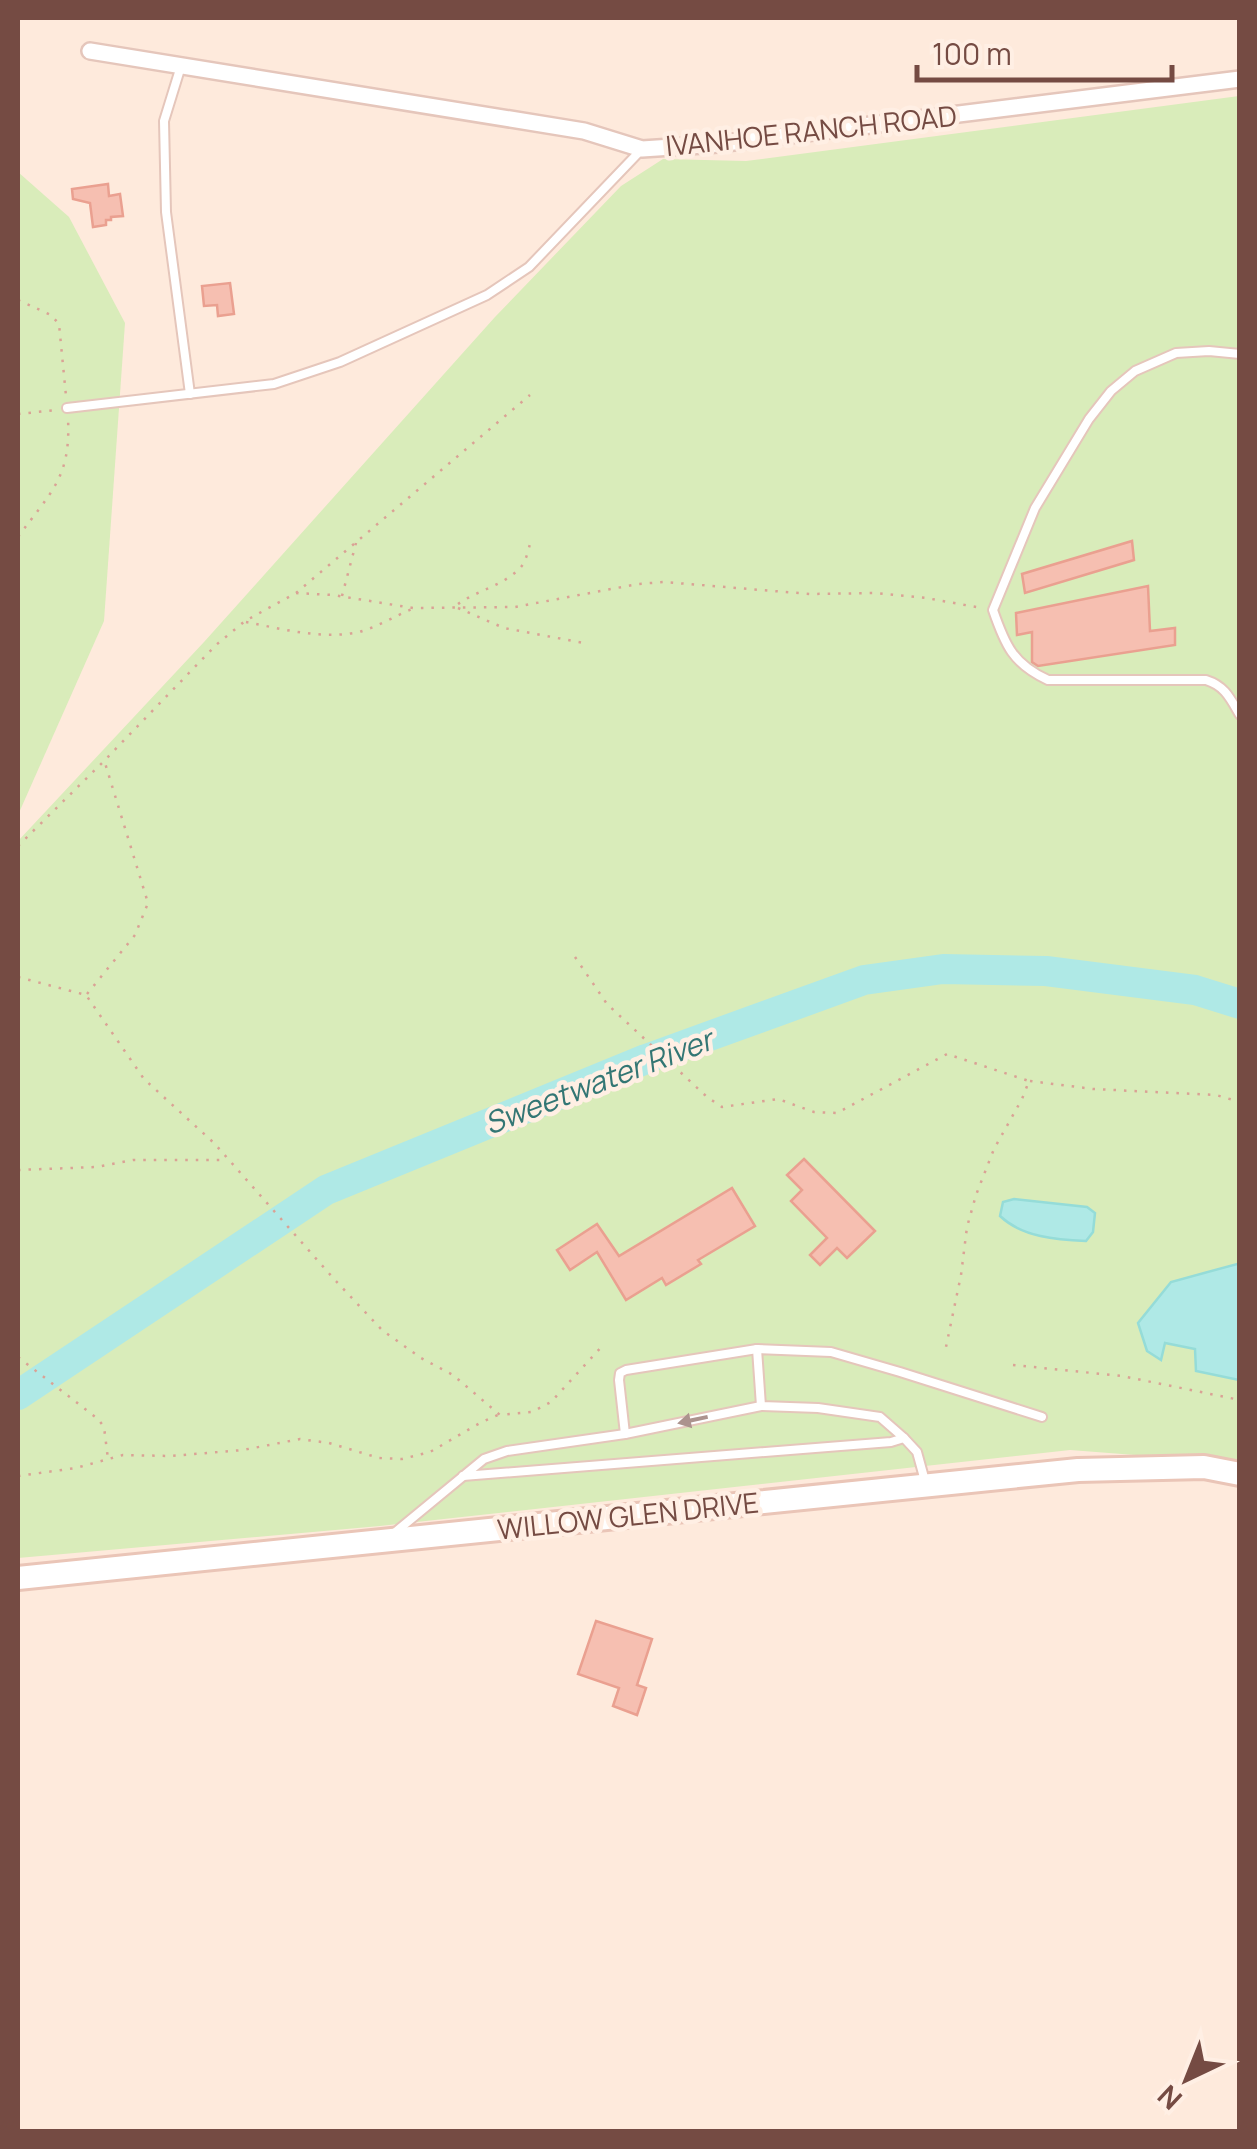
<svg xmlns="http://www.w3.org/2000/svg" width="1257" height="2149" viewBox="0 0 1257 2149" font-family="Manrope,sans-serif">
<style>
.green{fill:#d9ecba}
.water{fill:#afe9e6;stroke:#95dcd8;stroke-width:2.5}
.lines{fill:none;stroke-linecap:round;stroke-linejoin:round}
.river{stroke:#afe9e6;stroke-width:30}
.building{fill:#f6bfb1;stroke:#eaa090;stroke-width:2.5}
.service-casing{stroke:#e5c6bb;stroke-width:12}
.minor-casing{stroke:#e5c6bb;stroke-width:20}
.secondary-casing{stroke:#eac5b7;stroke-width:28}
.path{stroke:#daa295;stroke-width:2.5;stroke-dasharray:2.5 8;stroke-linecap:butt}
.service{stroke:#fff;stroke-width:8}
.minor{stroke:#fff;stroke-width:15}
.secondary{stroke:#fff;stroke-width:22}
.oneway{fill:#ac938e}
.labels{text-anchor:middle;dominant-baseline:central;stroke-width:9;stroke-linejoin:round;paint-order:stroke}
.street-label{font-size:28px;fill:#754b43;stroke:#ffefe4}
.water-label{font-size:30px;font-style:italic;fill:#337674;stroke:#ffefe4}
</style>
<rect width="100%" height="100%" fill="#feeadc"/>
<g class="green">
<path d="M1239,96V1463L1070,1450L380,1526L18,1558V841L204,642L495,317L621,186L663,159L746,161Z"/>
<path d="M18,172L69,217L125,323L104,621L18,815Z"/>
</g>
<g class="water">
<path d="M1014,1199L1087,1207L1095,1213L1093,1232L1086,1241C1057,1240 1022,1237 1000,1216L1003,1202Z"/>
<path d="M1237,1264L1240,1266L1239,1380L1196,1371L1195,1349L1165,1343L1161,1360L1147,1351L1138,1323L1171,1282Z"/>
</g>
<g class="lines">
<path class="river" d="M18,1395L326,1190L646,1059L864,980L943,969L1046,971L1195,990L1240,1004"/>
</g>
<g class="building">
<path d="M108,184L109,196L120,194L123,216L111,217V220H106V225L93,227L90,203L73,199L72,189Z"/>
<path d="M230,283L234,314L218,316L217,305L204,306L202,286Z"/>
<path d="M1132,541L1134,560L1025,593L1022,574Z"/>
<path d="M1148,586L1150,631L1175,628V645L1038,666L1032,662V632L1017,635L1016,613Z"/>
<path d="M804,1159L875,1231L847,1258L837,1248L820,1265L810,1255L827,1238L791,1201L802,1190L787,1175Z"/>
<path d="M732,1188L755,1226L698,1260L701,1264L666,1285L662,1278L626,1300L597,1252L570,1270L557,1250L597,1224L619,1256Z"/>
<path d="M596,1621L652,1639L637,1685L646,1688L637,1715L613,1706L619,1688L578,1674Z"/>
</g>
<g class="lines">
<defs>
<g id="service">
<path d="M181,66L164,121L166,212L190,394"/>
<path d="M1240,354L1209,351L1176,353L1135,371L1111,391L1089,419L1035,508L993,610C1005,645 1013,664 1048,680H1206C1225,686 1230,698 1240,715"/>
<path d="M67,408L274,384L340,362L487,295L529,267L642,149"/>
<path d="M625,1434L619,1380L620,1373L626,1370L757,1349"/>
<path d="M463,1476L891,1442L904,1438"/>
<path d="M925,1481L917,1452L904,1438L880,1417L818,1408L761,1406L757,1349L831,1352L900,1372L1042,1417"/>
<path d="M393,1534L484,1459L507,1451L625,1434L761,1406"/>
</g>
<path id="minor" d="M90,51L584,131L642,149L718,144L1240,79"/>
<path id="secondary" d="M18,1578L1078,1470L1204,1467L1240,1474"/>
</defs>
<use href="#service" class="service-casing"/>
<use href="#minor" class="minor-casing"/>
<use href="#secondary" class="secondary-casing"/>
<g class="path">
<path d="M18,300L51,315L59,324L66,396"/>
<path d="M18,414L56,410"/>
<path d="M18,537C50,493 71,478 68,419"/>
<path d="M296,593L333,595L413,608L515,607L638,584L664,582L810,594L876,593L926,598L982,608"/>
<path d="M342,596L356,543"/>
<path d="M458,604C478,590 505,585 521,567C526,561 528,551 530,544"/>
<path d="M458,608L504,628L584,643"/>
<path d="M246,622C283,629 322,640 359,632C377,627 395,616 412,609"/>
<path d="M18,846L104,761L216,645L245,621L296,593L530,395"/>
<path d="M575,957L607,1004L707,1097L722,1107L778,1099L814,1112L837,1113L947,1054L1029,1081L1022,1099L994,1149L976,1195L967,1227L961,1275L946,1347"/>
<path d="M18,977L86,995L144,1079L214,1143L334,1279L382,1330L421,1358L453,1375L500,1415L532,1412L551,1402L604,1344"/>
<path d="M87,994L135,935L148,903L105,763"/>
<path d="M1030,1081L1093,1089L1216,1095L1240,1102"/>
<path d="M18,1170L97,1167L133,1160H225"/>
<path d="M18,1357L98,1419L104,1427L108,1459"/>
<path d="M1013,1365L1122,1376L1240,1400"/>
<path d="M18,1476L76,1468L123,1455L171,1456L243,1450L300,1439L329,1443L379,1458L402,1459L430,1452L480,1423L498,1415"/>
</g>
<use href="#service" class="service"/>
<use href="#minor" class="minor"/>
<use href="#secondary" class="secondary"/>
</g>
<defs><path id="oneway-solid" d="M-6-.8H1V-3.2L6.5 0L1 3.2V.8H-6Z" transform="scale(2.5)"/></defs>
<use class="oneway" href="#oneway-solid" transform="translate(693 1420) rotate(168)"/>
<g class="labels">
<g class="street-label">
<text transform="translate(811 130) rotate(-6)">IVANHOE RANCH ROAD</text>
<text transform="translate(628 1515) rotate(-6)">WILLOW GLEN DRIVE</text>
</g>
<g class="water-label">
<text transform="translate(598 1081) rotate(-21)">Sweetwater River</text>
</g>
</g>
<rect width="1257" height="2149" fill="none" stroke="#754b43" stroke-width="40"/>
<g transform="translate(1187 2079) rotate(223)" stroke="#ffefe4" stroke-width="8" paint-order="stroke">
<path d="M0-8L18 38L0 25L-18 38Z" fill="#754b43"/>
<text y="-15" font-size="28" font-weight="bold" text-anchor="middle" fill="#754b43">N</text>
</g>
<path d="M917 65v15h255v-15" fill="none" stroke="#754b43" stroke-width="5"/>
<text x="932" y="65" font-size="30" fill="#754b43" stroke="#ffefe4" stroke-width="8" paint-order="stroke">100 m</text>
</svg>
